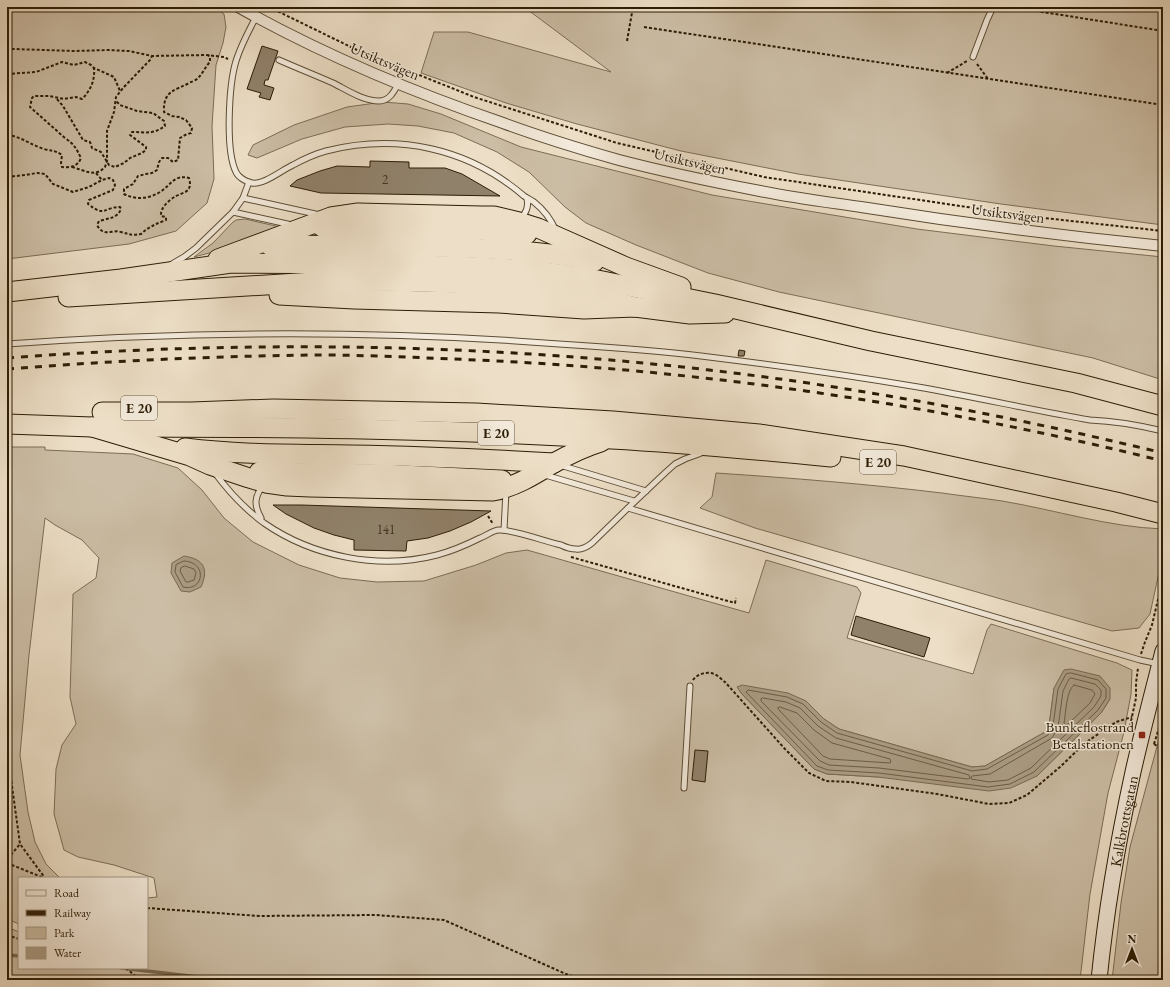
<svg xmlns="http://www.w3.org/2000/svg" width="1170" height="987" viewBox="0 0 1170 987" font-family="'EB Garamond',serif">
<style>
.green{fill:#ccbea6;stroke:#7c6d56;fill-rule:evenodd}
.water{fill:#ab9d85;stroke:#786952}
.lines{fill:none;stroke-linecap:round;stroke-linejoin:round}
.shore{stroke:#6c5c45;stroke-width:1}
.stream{stroke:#786952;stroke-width:3.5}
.building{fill:#90816a;stroke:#2c1c05}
.lane-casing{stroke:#5c4d36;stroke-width:7}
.street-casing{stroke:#5c4d36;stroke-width:12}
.secondary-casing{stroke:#2c1c05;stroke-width:17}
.highway-casing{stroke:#2c1c05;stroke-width:21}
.path{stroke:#2c1c05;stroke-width:2;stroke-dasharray:3 2;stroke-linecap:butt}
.lane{stroke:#f3eadb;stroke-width:5}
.street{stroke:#f3eadb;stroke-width:10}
.secondary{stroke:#f3eadb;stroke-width:15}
.highway{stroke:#eddfc7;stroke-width:19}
.rail{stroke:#2c1c05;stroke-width:3;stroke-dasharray:7 7;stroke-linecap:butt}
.poi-dot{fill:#8f2418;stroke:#f3eadb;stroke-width:1.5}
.labels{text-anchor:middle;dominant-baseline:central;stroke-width:3;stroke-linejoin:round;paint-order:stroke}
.number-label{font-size:13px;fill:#45351e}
.shield{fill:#f3eadb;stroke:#685a45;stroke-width:1}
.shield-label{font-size:14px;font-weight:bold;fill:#2c1c05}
.street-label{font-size:15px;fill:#2c1c05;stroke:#f3eadb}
.poi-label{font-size:15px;fill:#2c1c05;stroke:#f3eadb;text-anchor:end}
</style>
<rect width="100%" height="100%" fill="#eddfc7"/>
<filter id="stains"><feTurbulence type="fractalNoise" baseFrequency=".005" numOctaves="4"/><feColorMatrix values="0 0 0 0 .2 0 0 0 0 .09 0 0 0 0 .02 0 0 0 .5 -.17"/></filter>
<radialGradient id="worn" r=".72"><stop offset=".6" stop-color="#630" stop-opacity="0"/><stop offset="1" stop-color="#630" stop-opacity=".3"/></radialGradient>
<g class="green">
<path d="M7,7H214L224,14L226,27L223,43L216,65L212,126L214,179L207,203L176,231L129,244L7,259Z"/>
<path d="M524,7H1163V225L1001,204L798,174L681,151L577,124L506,103L421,73L434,32H468L611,72Z"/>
<path d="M383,102L408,104L441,114L521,147L712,195L917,229L1054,246L1163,257V380L1093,358L779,292L708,273L636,245L586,223L565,207L529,172L497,152L454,133L418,126L388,124L345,127L302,139L257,158L248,155L253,145L294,125L347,107Z"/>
<path d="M245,219L280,227L228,248L194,257L202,251L213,243L233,222L236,220Z"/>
<path d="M7,447H45V450L133,454L178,468L202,490L224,518L253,542L299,565L340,578L377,582L424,581L476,565L506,553L527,550L749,613L766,560L857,587L861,593L847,638L973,674L987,630L991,624L1117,663L1132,670L1131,694L1124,732L1108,793L1090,894L1080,980H7V927L19,932V968H147V898L157,897L154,878L114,865L78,857L64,850L54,814L56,769L62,745L76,724L70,697L73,594L96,578L99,558L82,540L55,525L45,518L29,655L20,755L28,812L35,842L46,864L60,878H19V924L7,919ZM738,687L806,701L824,719L839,729L972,767L985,766L1045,732L1049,726L1054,688L1110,699L1101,713L1037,776L878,777L827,774L814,769L741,693Z"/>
<path d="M716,473C792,478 867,484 942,493C962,496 983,498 1002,501C1056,510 1108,527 1163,529V554L1150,614L1139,628L1112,631L755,528L700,508L712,497Z"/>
<path d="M1163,724V980H1112L1121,903L1130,847Z"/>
</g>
<g class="water">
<path d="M184,556C204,559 209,569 201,587L190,592L181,591L171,573L172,563Z"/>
<path d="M1071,669L1100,676L1110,688V699L1101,713L1037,776L1011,788L989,791L878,777L827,774L814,769L741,693L737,687L742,685L788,693L806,701L824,719L839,729L972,767L985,766L1045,732L1049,726L1054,688L1064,670Z"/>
</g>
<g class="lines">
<g class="shore">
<path d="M184,561C208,562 204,592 183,587L175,572L176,565Z"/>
<path d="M185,566L194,569L196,573L194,580L188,582H186L180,571L181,568Z"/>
<path d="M1071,673L1098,680L1106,689V698L1098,710L1034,772L1010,784L988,787L879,773L828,770L817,766L746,692L748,690L787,697L803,704L821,722L837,733L972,771L987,769L1048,735L1053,726L1058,689L1066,674Z"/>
<path d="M1071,678L1095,684L1101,690V696L1094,707L1031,768L1008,780L989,782L971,779V777L972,776L990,774L1052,738L1058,728L1063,691L1069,679Z"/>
<path d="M1074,685L1092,690L1095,694L1090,703L1068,724L1066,725L1064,723C1066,713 1066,691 1074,685Z"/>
<path d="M763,698L786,702L800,708L818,726L836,738L969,775L970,778L968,779L879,768L829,765L820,761L761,701V699Z"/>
<path d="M780,707L797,713L814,730L832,743L890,759L891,762L890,763L830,759L823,756L779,710L778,708Z"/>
</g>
<g class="stream">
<path d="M7,955L19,956"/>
<path d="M121,968L224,980"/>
</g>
</g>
<g class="building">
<path d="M262,46L278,51L268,80H265L264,85L274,88L270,100L259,97L261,93L247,89Z"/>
<path d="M370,161L409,162V168H445L462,174L500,196L321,193L290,186L297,180L320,171L337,166L370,167Z"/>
<path d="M739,350L745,351L744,356H738Z"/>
<path d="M273,505H301L491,511L471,522L450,531L428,538L407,541L406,551L354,550V540L334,535L314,528L286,514Z"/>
<path d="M856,616L930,638L924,657L851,635Z"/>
<path d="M695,750L708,751L705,782L692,780Z"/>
</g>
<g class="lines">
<defs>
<g id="lane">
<path d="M256,17C248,32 241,45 236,61C229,84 225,150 236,172C238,177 246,182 252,183C264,185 282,170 293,165C304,159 315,154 326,151C398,133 468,148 524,196C527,198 531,200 534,202C544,210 551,219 556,231"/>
<path d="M973,57L987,20L993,7"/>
<path d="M279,60C297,68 315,75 333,83C347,90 363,101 379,101C389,101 394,92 398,84"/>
<path d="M243,198L320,215"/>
<path d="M233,212L292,225"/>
<path d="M521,219C526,212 529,207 527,198"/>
<path d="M172,264L184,257L196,248L233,212L243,198L249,182"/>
<path d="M7,344C191,331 376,330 559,344C607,347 654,350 701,356C774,365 846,375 918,387C975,397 1032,410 1090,420C1116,421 1138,425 1163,431"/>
<path d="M560,465L646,491"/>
<path d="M215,473C229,492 245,509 264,523C313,557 379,570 437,555C452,551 466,545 480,538C486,536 493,530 499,530C516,530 543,541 561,545C565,547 571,549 576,549C582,550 587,547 592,543L628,508L666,472L675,464L685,459L704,452"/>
<path d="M545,475L634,501"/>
<path d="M628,508L1140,660L1159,664"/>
<path d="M261,518C254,505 254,498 263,485"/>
<path d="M504,530L506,491"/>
<path d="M684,788L690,686"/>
</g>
<path id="street" d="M238,7C322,54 412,92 503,123C541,137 580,149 619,160C665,172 713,182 760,191C794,198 827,202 861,207C961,223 1062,236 1163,246"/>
<g id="secondary">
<path id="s1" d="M1099,980C1106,910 1118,841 1133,772C1142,732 1153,691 1163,651"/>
</g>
<g id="highway">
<path d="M322,227L480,230L527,234"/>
<path d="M269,245C321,245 374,246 426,247C483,248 539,250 595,261"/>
<path d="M218,259L331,217L358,213L481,216H494L519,222L538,228L626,267L681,287"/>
<path d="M7,292L121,279L231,263L388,264L479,267L530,270L588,278L715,304L871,341L1076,383L1163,406"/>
<path d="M279,295L354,299L499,303L584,309L635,307L690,314L725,313"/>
<path d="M68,297L314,282C381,280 449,282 516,287C539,289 563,289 586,294C602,297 619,303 635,307"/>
<path d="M102,412H192L273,409L476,413L613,421L759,434L904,456L1116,502L1163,514"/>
<path d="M7,424L92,427L190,456L210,465L249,478L266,483L287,486L310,487L493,491C515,487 534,475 552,464C568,455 584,447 601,442"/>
<path d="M92,427C265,427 439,428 612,439C685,443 758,450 831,457"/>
<path d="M185,448C240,455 296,454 351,455C419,456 486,459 554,463"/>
<path d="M259,472L382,474L502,480"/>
</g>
</defs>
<use href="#lane" class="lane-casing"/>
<use href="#street" class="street-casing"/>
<use href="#secondary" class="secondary-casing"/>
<use href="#highway" class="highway-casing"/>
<g class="path">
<path d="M269,7L357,50L474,97L617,143L764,177L1035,217L1163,231"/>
<path d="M1011,7L1163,31"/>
<path d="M644,27L1163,105"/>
<path d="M627,41L633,7"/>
<path d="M7,51L13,49L74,51L109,50L129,51L152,56L206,55L224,57L228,59"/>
<path d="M977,64L988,79"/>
<path d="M947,73L967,61"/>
<path d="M7,74L36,72L62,62L74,65L85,62L91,65L94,68L114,77L120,91"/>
<path d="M57,99L63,106L83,140L90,142L92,148L101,152L109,165L115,167L124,163L130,158L142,153L146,150V147L130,135L132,132C145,132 153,135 165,126L164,121L153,113L137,111L120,105L116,101"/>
<path d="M7,135C20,136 31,145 44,149C51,151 55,150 62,155L61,163L62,167C71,168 78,166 81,158C76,148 74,144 65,138L30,107L32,98L34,96H49L64,99L76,97L82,99C91,90 95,80 94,68"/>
<path d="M72,167C84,170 95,178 105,167L107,161V131L114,112L116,97L123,88L150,60L152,56"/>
<path d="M96,173L102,180"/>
<path d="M7,177L25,175L37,173L45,174L53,184L73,192L89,187L102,180L109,178L113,180L115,185L113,190L89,200L88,204C106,218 103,207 120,207L121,209C117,219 108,218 99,221L97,225C104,238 112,229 121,232C130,234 130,236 141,234C148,227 156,224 166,220V217L161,216C160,208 169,200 176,196C180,194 185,193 188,190C191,186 190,182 189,178C174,174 170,186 160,192C149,199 135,200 124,194V189L133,184L138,176L146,174L152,173L157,170L159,162L162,158H168L173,162L178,160L180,138L185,135L191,133L192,128L186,120L179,117L172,116L164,112C163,90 175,91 191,82C193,81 197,80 199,77C203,73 205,67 210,62V57L208,55"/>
<path d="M488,516L493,524"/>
<path d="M571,557L735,603L736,598"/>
<path d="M1141,654L1145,642L1152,625L1163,578"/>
<path d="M693,680C697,674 707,671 714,674C718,675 722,680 725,682L785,749L809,773L826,781L851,782L937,794L989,804L1009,803L1027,795L1060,767L1085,743L1116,722L1132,717"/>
<path d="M7,711L11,779L20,844L45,878"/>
<path d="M1130,726L1136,698V683L1138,668"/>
<path d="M1154,744L1163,715"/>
<path d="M1154,744L1163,750"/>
<path d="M7,858L10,856L20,844"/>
<path d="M7,863L44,878"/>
<path d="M147,908L259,916L376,915L444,920L566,974L585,980"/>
<path d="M7,935L19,939"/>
<path d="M126,968L140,980"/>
<path d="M139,980H158"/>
</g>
<use href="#lane" class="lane"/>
<use href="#street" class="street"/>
<use href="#secondary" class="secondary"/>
<use href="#highway" class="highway"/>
<g class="rail">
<path d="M7,358C272,338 538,344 801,382C923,400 1044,424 1163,453"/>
<path d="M7,369C110,361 213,356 317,355C362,355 407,357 452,359C692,368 930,403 1163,461"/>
</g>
</g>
<rect class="poi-dot" x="1138" y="731" width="8" height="8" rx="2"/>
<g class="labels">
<g class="number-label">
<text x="385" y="179">2</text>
<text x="386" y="529">141</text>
</g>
<g class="shield">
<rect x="121" y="396" width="36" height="24" rx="3"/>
<rect x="478" y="421" width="36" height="24" rx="3"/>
<rect x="860" y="450" width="36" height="24" rx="3"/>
</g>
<g class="shield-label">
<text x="139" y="408">E 20</text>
<text x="496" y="433">E 20</text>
<text x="878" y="462">E 20</text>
</g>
<g class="street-label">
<text transform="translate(385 61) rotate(23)">Utsiktsvägen</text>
<text transform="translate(690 161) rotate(13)">Utsiktsvägen</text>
<text transform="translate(1008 213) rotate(7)">Utsiktsvägen</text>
<text stroke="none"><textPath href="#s1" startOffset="161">Kalkbrottsgatan</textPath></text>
</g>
<g class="poi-label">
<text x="1134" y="726">Bunkeflostrand<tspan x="1134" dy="17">Betalstationen</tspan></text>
</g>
</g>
<rect width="1170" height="987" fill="none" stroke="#eddfc7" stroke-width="24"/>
<rect x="8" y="8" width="1154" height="971" fill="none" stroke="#2c1c05" stroke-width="2"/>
<rect x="12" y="12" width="1146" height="963" fill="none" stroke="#2c1c05"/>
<rect x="18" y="877" width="130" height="92" fill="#f3eadb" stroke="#a39885"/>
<rect x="26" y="890" width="20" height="6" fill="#f3eadb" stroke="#a39885"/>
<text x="54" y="897" font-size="12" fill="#2c1c05">Road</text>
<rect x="26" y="910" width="20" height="6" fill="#2c1c05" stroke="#a39885"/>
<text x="54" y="917" font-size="12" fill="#2c1c05">Railway</text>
<rect x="26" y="927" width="20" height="12" fill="#ccbea6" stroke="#a39885"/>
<text x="54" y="937" font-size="12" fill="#2c1c05">Park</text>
<rect x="26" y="947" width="20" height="12" fill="#ab9d85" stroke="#a39885"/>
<text x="54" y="957" font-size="12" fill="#2c1c05">Water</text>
<g transform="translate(1132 949)" stroke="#f3eadb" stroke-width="3" paint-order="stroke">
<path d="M0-3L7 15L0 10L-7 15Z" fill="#2c1c05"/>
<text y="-6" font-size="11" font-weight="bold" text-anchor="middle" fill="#2c1c05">N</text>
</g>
<rect width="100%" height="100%" filter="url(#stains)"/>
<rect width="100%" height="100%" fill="url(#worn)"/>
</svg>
